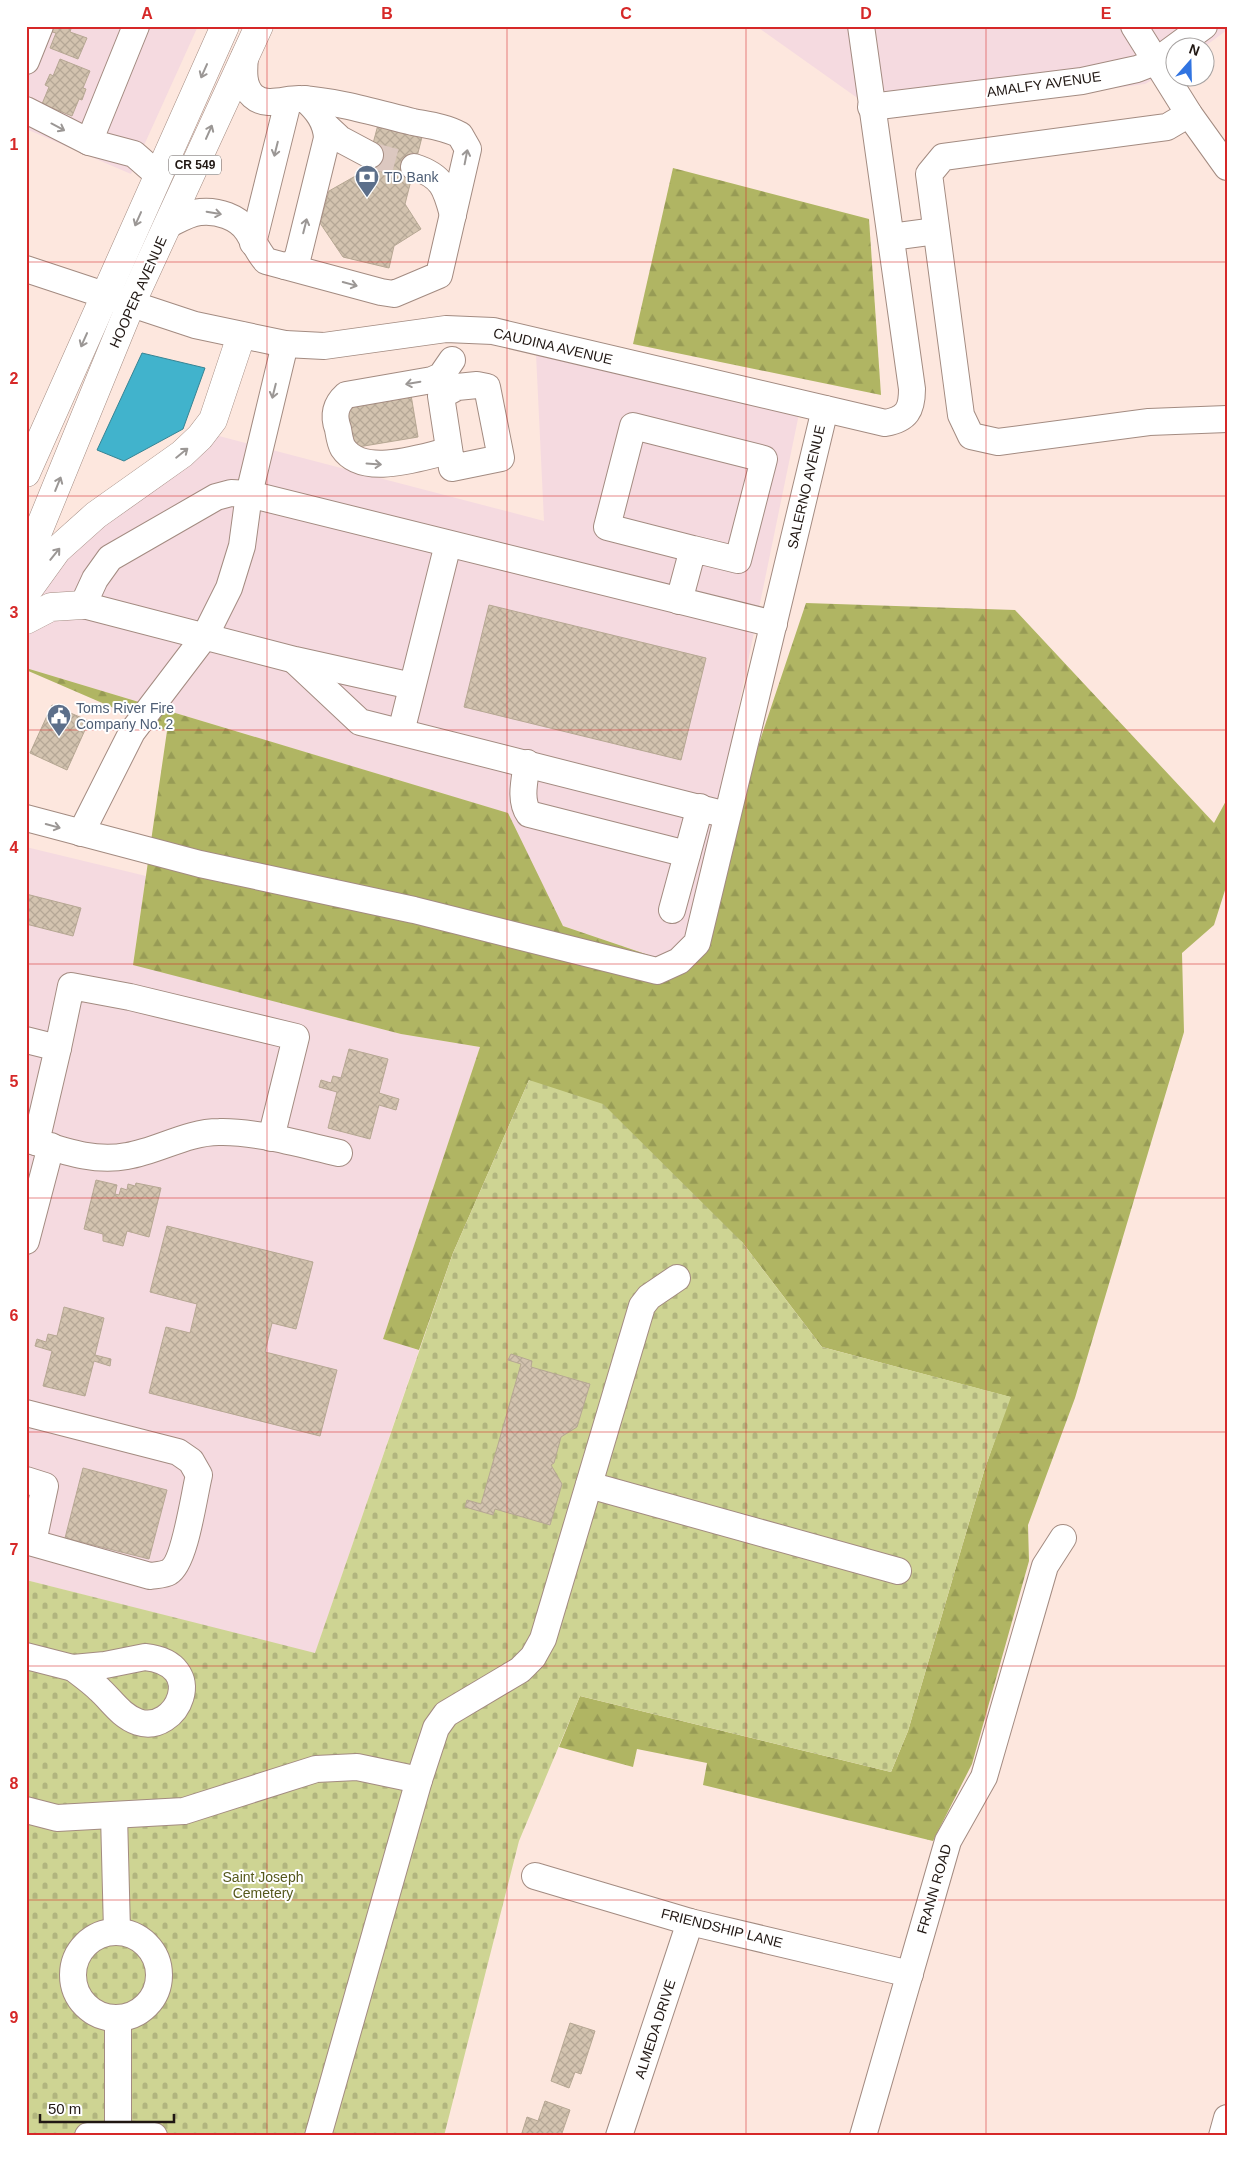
<svg xmlns="http://www.w3.org/2000/svg" width="1253" height="2162" viewBox="0 0 1253 2162" font-family="Arial,sans-serif">
<style>
.commercial{fill:#f5dae0}
.forest{fill:url(#forest-firs)}
.cemetery{fill:url(#cemetery-stones)}
.water{fill:#41b3cc;stroke:#378494}
.building{fill:url(#building-cross-hatch);stroke:#b6a793}
.lines{fill:none;stroke-linecap:round;stroke-linejoin:round}
.minor-tunnel{stroke:#dcc8c0;stroke-width:26;stroke-dasharray:26 13;stroke-linecap:butt}
.minor-casing{stroke:#a38b81;stroke-width:28}
.major-casing{stroke:#a38b81;stroke-width:29}
.minor{stroke:#fff;stroke-width:26}
.major{stroke:#fff;stroke-width:28}
.oneway{stroke:#9b9795}
.grid{fill:none;stroke:#d62828;stroke-width:1;stroke-opacity:0.55}
.labels{text-anchor:middle;dominant-baseline:central;stroke-width:4;stroke-linejoin:round;paint-order:stroke}
.shield{fill:#fff;stroke:#635d5a;stroke-width:1}
.shield-label{font-size:12px;font-weight:bold;fill:#201713}
.street-label{font-size:14px;fill:#201713;stroke:#fff}
.service-label{font-size:14px;fill:#4e5e75;stroke:#fff;text-anchor:start}
.park-label{font-size:14px;fill:#55581c;stroke:#fff}
.neatline{fill:none;stroke:#d62828;stroke-width:2}
.grid-label{font-size:16px;text-anchor:middle;font-weight:bold;fill:#d62828}
</style>
<defs>
<pattern id="forest-firs" width="22" height="20" patternUnits="userSpaceOnUse" patternTransform="scale(1.25)"><rect width="22" height="20" fill="#b0b563"/><path d="M5 1l3.5 6h-7zM16 11l3.5 6h-7z" fill="#979b55"/></pattern>
<pattern id="cemetery-stones" width="16" height="16" patternUnits="userSpaceOnUse" patternTransform="scale(1.25)"><rect width="16" height="16" fill="#ced493"/><path d="M2 7V4a2 2 0 0 1 4 0v3zM10 15v-3a2 2 0 0 1 4 0v3z" fill="#b1b57e"/></pattern>
<pattern id="building-cross-hatch" width="8" height="8" patternUnits="userSpaceOnUse" patternTransform="scale(1.25)"><rect width="8" height="8" fill="#d3c3af"/><path d="M0 0l8 8M0 8l8-8" fill="none" stroke="#b5a796"/></pattern>
</defs>
<rect width="100%" height="100%" fill="#fde7de"/>
<g class="commercial">
<path d="M26,26H198L131,174L26,129Z"/>
<path d="M756,26H1227V30L1204,47L1176,48L1175,67L1145,84L887,119Z"/>
<path d="M536,354L800,409L685,967L563,926L507,813L26,668V623L83,527L203,437L219,436L544,521Z"/>
<path d="M26,847L146,876L133,964L401,1034L480,1047L383,1339L419,1350L315,1654L26,1580Z"/>
</g>
<g class="forest">
<path d="M673,168L869,219L881,395L633,344Z"/>
<path d="M806,603L1015,610L1214,823L1227,799V884L1214,925L1182,953L1184,1032L1075,1398L1028,1525L1029,1561L972,1764L933,1841L703,1785L707,1763L637,1749L633,1767L559,1747L580,1696L891,1772L908,1731L985,1468L1010,1397L822,1347L742,1242L529,1080L453,1253L419,1350L383,1339L480,1047L401,1034L133,965L167,731L26,670V668L508,813L563,926L684,967Z"/>
</g>
<path class="cemetery" d="M529,1080L603,1104L742,1242L822,1347L1011,1397L985,1468L908,1731L891,1772L580,1696L519,1841L444,2136H26V1580L315,1653L453,1253Z"/>
<path class="water" d="M142,353L205,368L183,429L124,461L97,450Z"/>
<g class="building">
<path d="M51,26H72L70,32L87,38L78,59L50,48L56,33L49,31Z"/>
<path d="M60,59L90,71L83,88L86,89L82,100L79,99L72,116L42,104L49,87L45,85L50,74L53,76Z"/>
<path d="M379,121L423,133L405,204L421,229L394,246L389,268L343,257L320,223L329,191L366,170Z"/>
<path d="M411,395L418,437L352,448L345,405Z"/>
<path d="M489,605L706,658L681,760L464,707Z"/>
<path d="M52,705L89,721L67,770L30,753Z"/>
<path d="M26,894L81,908L73,936L26,924Z"/>
<path d="M349,1049L388,1059L379,1093L399,1099L396,1110L379,1105L370,1139L328,1128L337,1092L319,1087L321,1080L331,1083L333,1076L341,1078Z"/>
<path d="M96,1180L117,1185L115,1194L119,1195L121,1188L127,1190L128,1184L135,1186L136,1183L161,1188L149,1237L127,1231L123,1246L103,1241V1234L84,1229Z"/>
<path d="M167,1226L313,1262L296,1329L272,1323L265,1352L337,1370L320,1436L149,1393L166,1327L190,1333L197,1304L150,1292Z"/>
<path d="M64,1307L104,1318L95,1355L111,1359L110,1366L94,1361L85,1396L43,1386L52,1351L35,1346L37,1339L46,1342L48,1334L57,1336Z"/>
<path d="M511,1354L532,1361L531,1367L590,1384L577,1427L561,1437L554,1463L551,1465L562,1484L550,1525L495,1509L493,1515L465,1507L467,1500L481,1504L521,1364L508,1360Z"/>
<path d="M83,1468L167,1490L149,1559L65,1538Z"/>
<path d="M570,2023L595,2031L581,2074L575,2072L569,2088L551,2081Z"/>
<path d="M545,2101L570,2110L561,2136H521L527,2117L538,2121Z"/>
</g>
<g class="lines">
<path class="minor-tunnel" d="M370,155L414,167"/>
<defs>
<g id="minor">
<path d="M1134,26L1189,114L1227,167"/>
<path d="M26,61L40,26"/>
<path d="M871,107L1082,81L1137,69L1155,62L1204,26"/>
<path d="M26,110L89,142L134,154L158,175"/>
<path d="M1189,114L1167,127L943,157L929,174L961,415L971,436L998,442L1149,422L1227,419"/>
<path d="M325,125L340,139L370,155"/>
<path d="M89,142L136,26"/>
<path d="M414,167C443,176 446,189 453,215"/>
<path d="M168,225C178,220 189,213 200,212C217,210 239,217 248,232C254,242 258,252 266,261L381,292L394,294L439,275L468,149L460,135C446,127 428,125 413,122C376,113 338,101 300,99C287,98 266,108 253,96C242,86 244,69 245,56"/>
<path d="M891,237L936,231"/>
<path d="M253,243L288,102"/>
<path d="M285,266L294,263L298,256L327,138C326,121 317,110 305,99"/>
<path d="M26,269L195,325L285,344L324,346L446,329L493,331L885,423C907,419 912,410 912,389L861,26"/>
<path d="M477,385L487,387L501,458L452,468L441,396L457,387Z"/>
<path d="M449,451C420,457 363,478 343,448C340,443 339,435 338,429C333,415 335,405 346,395L432,380L441,376L452,360"/>
<path d="M679,601L693,549L738,560L764,459L633,426L607,527L693,549"/>
<path d="M295,661L360,722L727,815"/>
<path d="M412,686L295,660L83,605L95,579L110,558L216,497L231,493L249,494L774,624"/>
<path d="M401,732L448,544"/>
<path d="M527,763C525,779 519,800 529,814L687,854"/>
<path d="M26,818L200,864L414,910L657,971L679,961L697,943L825,409"/>
<path d="M81,833L132,732L205,636L229,588L242,546L249,494L285,344"/>
<path d="M672,910L700,807"/>
<path d="M26,1040L58,1048L36,1142"/>
<path d="M58,1048L71,986L130,997L296,1037L271,1138"/>
<path d="M26,1139C59,1149 92,1163 127,1156C158,1151 187,1132 219,1132C256,1131 303,1145 339,1153"/>
<path d="M26,1241L51,1146"/>
<path d="M26,1413L178,1452L191,1461L199,1475C194,1495 185,1563 169,1572C164,1575 156,1575 150,1576L26,1541"/>
<path d="M26,1480L45,1486L33,1542"/>
<path d="M589,1485L898,1571"/>
<path d="M26,1656L73,1668"/>
<path d="M145,1657C210,1664 177,1735 138,1722C121,1716 112,1701 100,1690C92,1682 82,1675 73,1668L105,1665Z"/>
<path d="M26,1810L57,1818L184,1811L316,1769L357,1767L419,1780"/>
<path d="M114,1815L117,1931"/>
<path d="M535,1876L690,1922L910,1974"/>
<circle cx="116" cy="1975" r="43"/>
<path d="M118,2019V2134"/>
<path d="M88,2136L118,2134L154,2136"/>
<path d="M318,2136L419,1780L436,1728L446,1714L520,1670L533,1657L543,1639L642,1306L649,1297L677,1278"/>
<path d="M619,2136L690,1922"/>
<path d="M863,2136L948,1841L984,1777L1045,1566L1063,1538"/>
<path d="M1222,2136L1227,2118"/>
</g>
<g id="major">
<path d="M26,473L225,26"/>
<path d="M26,561L131,304L259,26"/>
<path d="M26,593L57,550L96,515L182,454L200,437L213,420L241,336"/>
<path d="M26,620L51,607L83,605"/>
</g>
</defs>
<use href="#minor" class="minor-casing"/>
<use href="#major" class="major-casing"/>
<use href="#minor" class="minor"/>
<use href="#major" class="major"/>
</g>
<defs><path id="oneway-shaft" d="M-6 0H5M1.5-3L5.5 0L1.5 3" fill="none" stroke-width="1.6" stroke-linecap="round" stroke-linejoin="round" transform="scale(1.25)"/></defs>
<g class="oneway">
<use href="#oneway-shaft" transform="translate(204 71) rotate(114)"/>
<use href="#oneway-shaft" transform="translate(58 127) rotate(28)"/>
<use href="#oneway-shaft" transform="translate(209 132) rotate(-66)"/>
<use href="#oneway-shaft" transform="translate(276 149) rotate(104)"/>
<use href="#oneway-shaft" transform="translate(466 157) rotate(-79)"/>
<use href="#oneway-shaft" transform="translate(214 213) rotate(10)"/>
<use href="#oneway-shaft" transform="translate(138 219) rotate(114)"/>
<use href="#oneway-shaft" transform="translate(305 226) rotate(-76)"/>
<use href="#oneway-shaft" transform="translate(350 284) rotate(15)"/>
<use href="#oneway-shaft" transform="translate(84 340) rotate(114)"/>
<use href="#oneway-shaft" transform="translate(413 383) rotate(170)"/>
<use href="#oneway-shaft" transform="translate(274 391) rotate(104)"/>
<use href="#oneway-shaft" transform="translate(182 453) rotate(-39)"/>
<use href="#oneway-shaft" transform="translate(374 464) rotate(4)"/>
<use href="#oneway-shaft" transform="translate(58 484) rotate(-68)"/>
<use href="#oneway-shaft" transform="translate(55 554) rotate(-51)"/>
<use href="#oneway-shaft" transform="translate(53 826) rotate(15)"/>
</g>
<path class="grid" d="M267,26V2136M507,26V2136M746,26V2136M986,26V2136M26,262H1227M26,496H1227M26,730H1227M26,964H1227M26,1198H1227M26,1432H1227M26,1666H1227M26,1900H1227"/>
<defs>
<symbol id="bank-pin" viewBox="-11 -11 22 30"><path d="M0 17L-7.5 6A9.5 9.5 0 1 1 7.5 6Z" fill="#5c6f8a" stroke="#fff"/><path d="M-6-4H6V4H-6ZM0-2.3a2.3 2.3 0 1 0 0 4.6a2.3 2.3 0 1 0 0-4.6Z" fill="#fff"/></symbol>
<symbol id="civic-pin" viewBox="-11 -11 22 30"><path d="M0 17L-7.5 6A9.5 9.5 0 1 1 7.5 6Z" fill="#5c6f8a" stroke="#fff"/><path d="M-.6-6.5H3V-4.5H.6V-3L4-1V1h2V6H-6V1h2V-1L-.6-3ZM-1.2 2.5V6h2.4V2.5Z" fill="#fff"/></symbol>
</defs>
<g fill-rule="evenodd">
<use href="#bank-pin" x="353" y="163" width="28" height="38"/>
<use href="#civic-pin" x="45" y="702" width="28" height="38"/>
</g>
<g class="labels">
<rect class="shield" x="169" y="155.5" width="52" height="19" rx="4"/>
<g class="shield-label">
<text x="195" y="165">CR 549</text>
</g>
<g class="street-label">
<text transform="translate(1044 84) rotate(-8)">AMALFY AVENUE</text>
<text transform="translate(138 292) rotate(-66)">HOOPER AVENUE</text>
<text transform="translate(553 346) rotate(13)">CAUDINA AVENUE</text>
<text transform="translate(806 487) rotate(-77)">SALERNO AVENUE</text>
<text transform="translate(934 1889) rotate(-74)">FRANN ROAD</text>
<text transform="translate(722 1928) rotate(14)">FRIENDSHIP LANE</text>
<text transform="translate(655 2029) rotate(-72)">ALMEDA DRIVE</text>
</g>
<g class="service-label">
<text x="384" y="177">TD Bank</text>
<text x="76" y="708">Toms River Fire<tspan x="76" dy="16">Company No. 2</tspan></text>
</g>
<g class="park-label">
<text x="263" y="1877">Saint Joseph<tspan x="263" dy="16">Cemetery</tspan></text>
</g>
</g>
<rect width="1253" height="2162" fill="none" stroke="#ffffff" stroke-width="55"/>
<g transform="translate(1190 62) rotate(20)"><circle r="24" fill="#ffffff" stroke="#a6a2a1"/>
<path d="M0-4L9 19L0 12L-9 19Z" fill="#3174e1"/>
<text y="-8" font-size="14" font-weight="bold" text-anchor="middle" fill="#201713">N</text>
</g>
<path d="M40 2114v8h134v-8" fill="none" stroke="#201713" stroke-width="2.5"/>
<text x="48" y="2114" font-size="15" fill="#201713" stroke="#ffffff" stroke-width="4" paint-order="stroke">50 m</text>
<rect x="28" y="28" width="1198" height="2106" class="neatline"/>
<g class="grid-label">
<text x="147" y="19">A</text>
<text x="387" y="19">B</text>
<text x="626" y="19">C</text>
<text x="866" y="19">D</text>
<text x="1106" y="19">E</text>
<text x="14" y="150">1</text>
<text x="14" y="384">2</text>
<text x="14" y="618">3</text>
<text x="14" y="853">4</text>
<text x="14" y="1087">5</text>
<text x="14" y="1321">6</text>
<text x="14" y="1555">7</text>
<text x="14" y="1789">8</text>
<text x="14" y="2023">9</text>
</g>
</svg>
